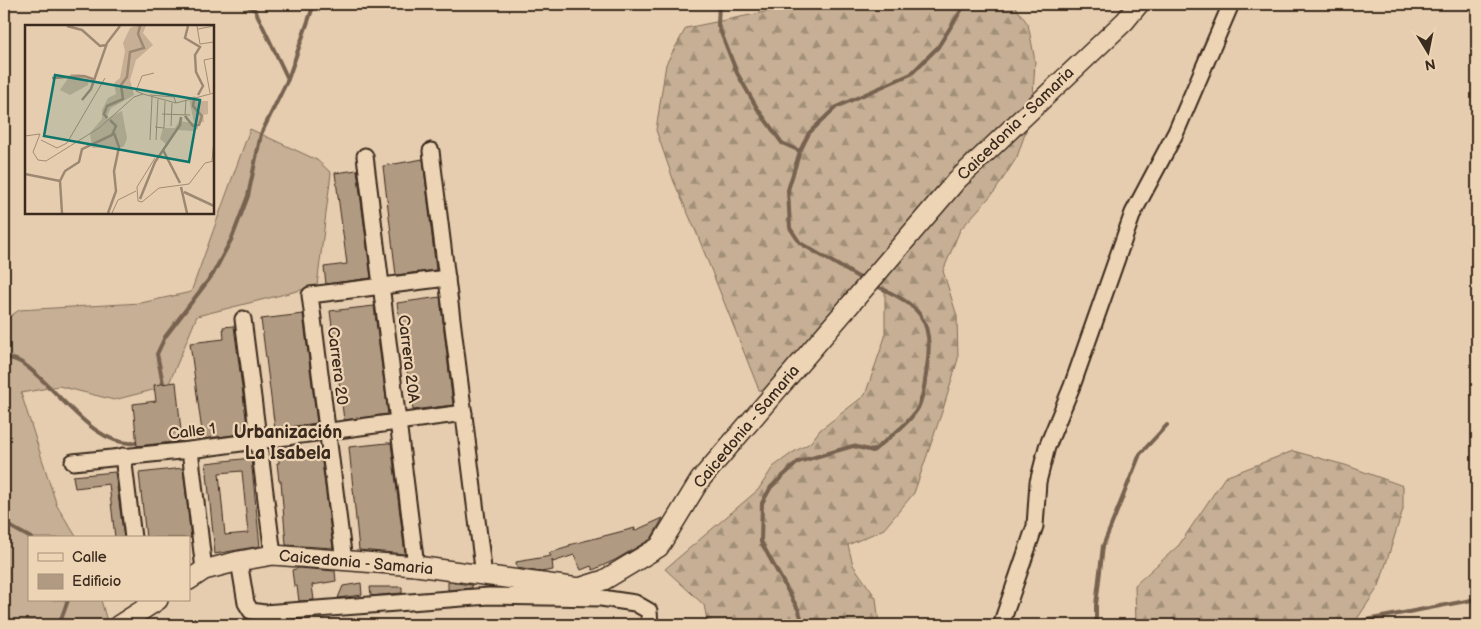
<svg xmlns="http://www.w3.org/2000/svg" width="1481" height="629" viewBox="0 0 1481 629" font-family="'Balsamiq Sans',sans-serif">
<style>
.grass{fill:#c6af94;stroke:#806c59}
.forest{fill:url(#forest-firs);stroke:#806c59}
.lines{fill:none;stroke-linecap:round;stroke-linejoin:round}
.stream{stroke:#766250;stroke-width:4}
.building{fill:#b19a82;stroke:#3b2a1e;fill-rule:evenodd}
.minor-casing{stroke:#3b2a1e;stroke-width:19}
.tertiary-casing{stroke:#3b2a1e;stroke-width:22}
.minor{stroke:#edd4b5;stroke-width:15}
.tertiary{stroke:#edd4b5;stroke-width:19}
.labels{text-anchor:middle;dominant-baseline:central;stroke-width:4.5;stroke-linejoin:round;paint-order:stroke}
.street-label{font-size:16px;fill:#3b2a1e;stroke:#edd4b5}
.neighbourhood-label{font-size:18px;font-weight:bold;fill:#3b2a1e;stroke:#edd4b5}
.inset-river{fill:none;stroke:#9d8872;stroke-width:2.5}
.inset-road{fill:none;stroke:#a28c75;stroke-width:1}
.view{fill:#0f766e;fill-opacity:0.15;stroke:#0f766e;stroke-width:2.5}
.inset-edge{fill:none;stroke:#3b2a1e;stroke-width:2.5}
</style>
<defs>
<pattern id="forest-firs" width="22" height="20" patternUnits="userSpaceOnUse" patternTransform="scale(1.25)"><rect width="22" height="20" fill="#c6af94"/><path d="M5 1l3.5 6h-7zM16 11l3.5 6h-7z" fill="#a28f78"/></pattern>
</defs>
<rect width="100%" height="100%" fill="#e6cdaf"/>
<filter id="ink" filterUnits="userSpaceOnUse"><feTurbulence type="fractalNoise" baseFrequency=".02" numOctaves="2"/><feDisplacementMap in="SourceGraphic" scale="10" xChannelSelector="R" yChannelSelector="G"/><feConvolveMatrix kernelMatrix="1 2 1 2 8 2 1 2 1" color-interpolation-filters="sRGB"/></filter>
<g filter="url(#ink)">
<path class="grass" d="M250,129L317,160L331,173L317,286L197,316L168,386L114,400L59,386L21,393L57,506L77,538H29V600H101L108,625H38L35,620L4,625V321L19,310L141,303L191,292Z"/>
<g class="forest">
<path d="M805,4H1013L1028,24L1035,61L1032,113L1017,157L995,191L960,230L943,271L957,316L958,359L944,406L914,493L884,529L848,545L853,565L876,598L879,625H708L704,605L665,569L758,490L773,467L792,453L810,443L820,430L865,395L885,337V288L878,279L778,394L759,390L697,234L674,182L656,130L666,64L686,28Z"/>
<path d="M1293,451L1345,465L1403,486V509L1379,586L1353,625H1136L1135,585L1179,545L1225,477Z"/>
</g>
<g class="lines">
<g class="stream">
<path d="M244,4L255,10L288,79"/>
<path d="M719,4L718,25L737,73L757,108L782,143L800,151"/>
<path d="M865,281L800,243L790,228L788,190L800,151L809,133L836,107L911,74L938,47L962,9L968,4"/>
<path d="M4,357C9,358 17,359 22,363C55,384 96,453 140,442"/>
<path d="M164,388L157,354L165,337L213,274L232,238L248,196L261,134L288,79L314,4"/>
<path d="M4,523L31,538"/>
<path d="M59,625L68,600"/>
<path d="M803,625L799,611L761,542L762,503L771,487L798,462L853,446L873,451C888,438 908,425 918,408C924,396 925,381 927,367C935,317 917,304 874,285"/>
<path d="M1096,625V605L1103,546L1140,454L1167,425"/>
<path d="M1340,625L1477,599"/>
</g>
</g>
<g class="building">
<path d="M423,159L436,270L396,275L383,166Z"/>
<path d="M357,170L371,278L326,284L324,267L347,264L335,173Z"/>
<path d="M440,297L453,405L413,410L397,303Z"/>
<path d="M374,306L388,414L344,420L330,311Z"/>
<path d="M303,314L317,423L275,429L261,319Z"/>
<path d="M234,326L248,433L203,439L190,343L224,339L223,327Z"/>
<path d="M176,382L182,441L137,446L133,404L156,401L154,385Z"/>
<path d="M387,443H391L405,554L359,550L349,447Z"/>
<path d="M321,454L333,548L286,545L281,481H279L277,463H279V458Z"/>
<path d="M251,458L260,546L215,554L206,463ZM242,471L248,533L225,535L219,473Z"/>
<path d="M183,468L191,538H146L139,473Z"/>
<path d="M115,472L124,538H115L109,484L75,488L73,476Z"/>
<path d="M663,518L651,539L615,560L593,570L591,566L581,570L574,555L553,562L552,560L553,570L541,572L517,568L516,562L551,556L549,553L569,547V545L635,528L634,531Z"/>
<path d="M299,568L335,571L336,581L312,585L314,600L299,601L297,586H294L292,570Z"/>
<path d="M448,582L472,585V588L448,590Z"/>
<path d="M361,583L362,595L338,598L343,586Z"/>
<path d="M370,587H402V593L371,596Z"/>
</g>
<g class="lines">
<defs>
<g id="minor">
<path d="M431,151L484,576"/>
<path d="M365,156L416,566"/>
<path d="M243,319L273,555"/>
<path d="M190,450L204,570"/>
<path d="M123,456L133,538"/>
<path d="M73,462L190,450L464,413"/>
<path d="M239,561L246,603L251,611L264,613L489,596L601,598L635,603L649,611L650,625"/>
<path d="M344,561L310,295L447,278"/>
<path d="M1001,625L1035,526L1038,482L1047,447L1072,386L1133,213L1176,132L1231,4"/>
</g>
<g id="tertiary">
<path d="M189,580L204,570L239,561L273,555L416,566L579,588L604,580L659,547L700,480L957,180L1125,21L1139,4"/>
<path d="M119,625L158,600"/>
</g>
</defs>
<use href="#minor" class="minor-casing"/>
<use href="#tertiary" class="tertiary-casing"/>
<use href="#minor" class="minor"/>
<use href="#tertiary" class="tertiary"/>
</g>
</g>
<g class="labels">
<g class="street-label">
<text transform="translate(1016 124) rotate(-44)">Caicedonia - Samaria</text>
<text transform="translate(408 359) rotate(83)">Carrera 20A</text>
<text transform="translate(337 366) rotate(83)">Carrera 20</text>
<text transform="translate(747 427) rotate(-50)">Caicedonia - Samaria</text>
<text transform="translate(192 432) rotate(-7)">Calle 1</text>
<text transform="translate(356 563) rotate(5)">Caicedonia - Samaria</text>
</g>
<g class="neighbourhood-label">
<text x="288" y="432">Urbanización<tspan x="288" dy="21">La Isabela</tspan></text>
</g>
</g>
<g transform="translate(25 25)">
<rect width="189" height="189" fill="#e6cdaf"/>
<path d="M170,71L172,76H183V89L178,90L179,97L173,98V104L168,106L151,105L142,120L135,114L138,103H150L154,96L169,98L164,73Z" fill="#c6af94"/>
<path d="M110,1H121L118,8L128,20L111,35L105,55L109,70L86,83L83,89V93L97,86L102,113L100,119L98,122L67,123L65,108L77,94V85L83,73L91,69L89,58L95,53L100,26L98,18L105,3ZM46,49H55L64,54L63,60L45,70L35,65Z" fill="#c6af94"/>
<path class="inset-river" d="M42,1L57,5L75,21L81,20M163,1L160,13L175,22L170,30L171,47L178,61L173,70M27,53L59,51L68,54M57,75L66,64L82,18L95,1M160,91L168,101L174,100L177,91L168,81L169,75M82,93L79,89L82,81L98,74L96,60L102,52L105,27L119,23L113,9L115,1M138,125L155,158M0,149L35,156M156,162L162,188M159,167L189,181M115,174L130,137L155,100L156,92M37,188L35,156L40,146L54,137L57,124L87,110L91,101L85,95M83,188L91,166L89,146L94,122L89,108"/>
<path class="inset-road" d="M172,1L175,19L189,17M173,4L189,1M185,68L179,35L189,33M118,69L111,66L117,51L129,48M125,70L149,72L151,78M137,89L165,90M160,90L161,75M146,101L147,78M130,102L139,103L140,76M0,111L15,109L8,127L13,135L21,136L74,103L109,72L118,69L151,78L189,68M16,115L32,123L42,118L80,53M125,115L127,72M131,115L133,74M130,133L112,162L113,176L117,177L134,163L164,159L180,138L189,136M187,136L189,114M87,188L93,175L111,166"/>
<path class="view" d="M30,50L175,75L164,137L19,111Z"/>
<rect width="189" height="189" class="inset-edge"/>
</g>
<rect width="1481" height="629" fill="none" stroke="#edd4b5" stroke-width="20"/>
<rect x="10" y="10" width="1461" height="609" fill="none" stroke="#3b2a1e" stroke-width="2" filter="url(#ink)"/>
<rect x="28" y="536" width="162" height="65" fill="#edd4b5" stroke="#a69079"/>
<rect x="38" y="553" width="25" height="8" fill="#edd4b5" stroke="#a69079"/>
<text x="72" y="562" font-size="15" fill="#3b2a1e">Calle</text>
<rect x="38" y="574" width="25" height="15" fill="#b19a82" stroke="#a69079"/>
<text x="72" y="586" font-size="15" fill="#3b2a1e">Edificio</text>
<g transform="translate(1428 52) rotate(170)" stroke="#edd4b5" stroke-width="4" paint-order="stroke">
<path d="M0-4L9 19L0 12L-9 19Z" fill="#3b2a1e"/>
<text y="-8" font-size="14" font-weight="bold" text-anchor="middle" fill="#3b2a1e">N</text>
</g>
</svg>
